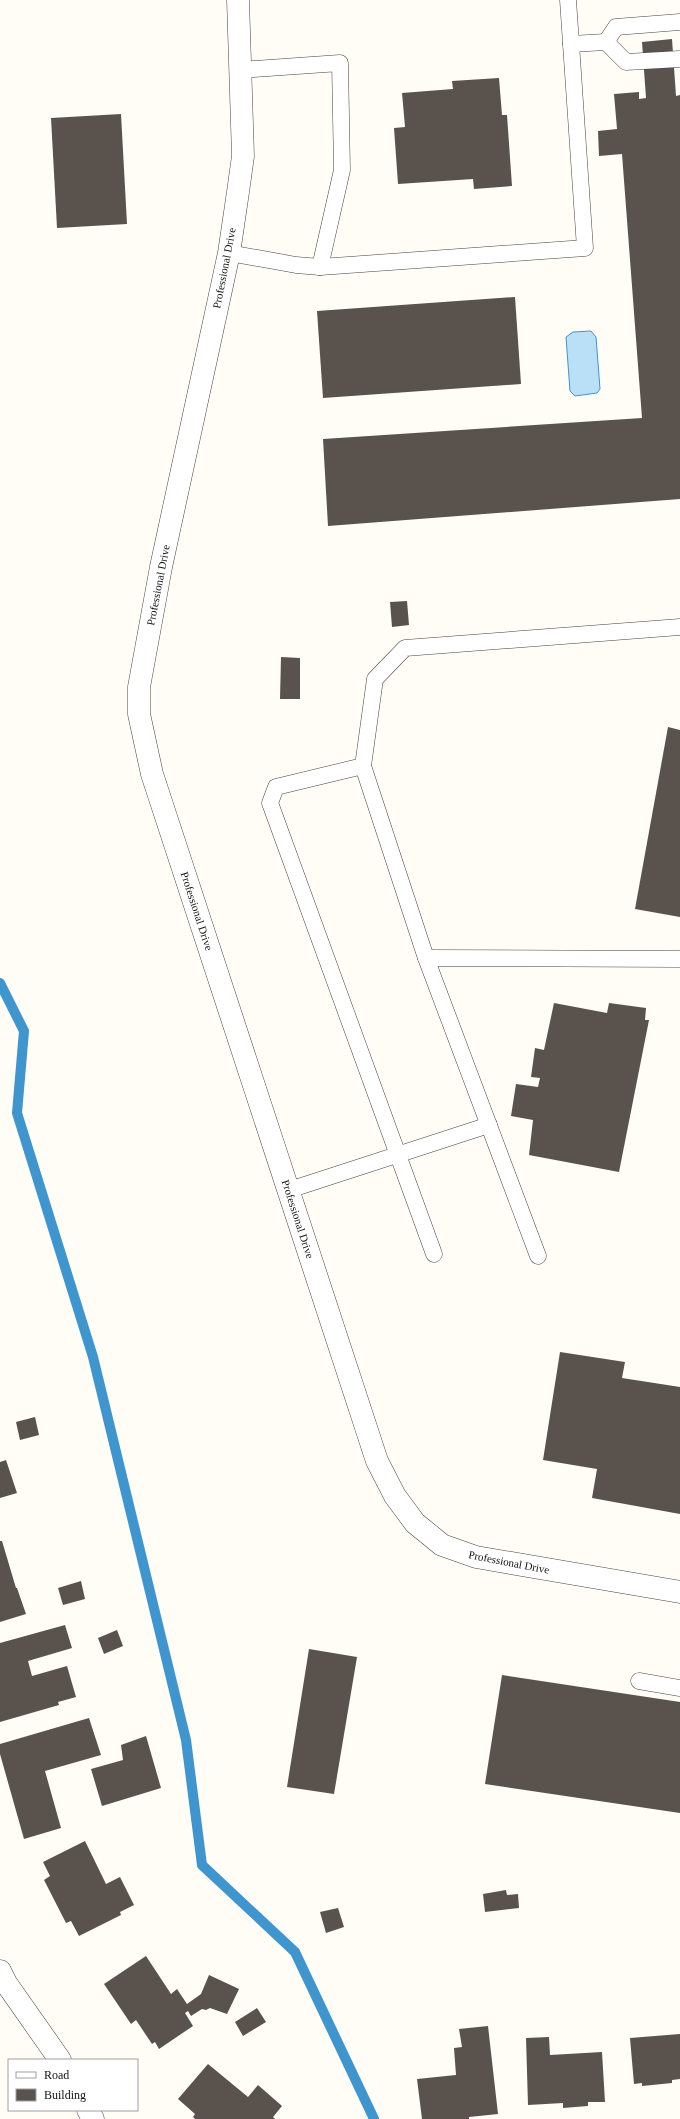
<svg xmlns="http://www.w3.org/2000/svg" width="680" height="2119" viewBox="0 0 680 2119" font-family="Georgia,serif">
<style>
.water{fill:#b9e0f7;stroke:#3f96cf}
.lines{fill:none;stroke-linecap:round;stroke-linejoin:round}
.stream{stroke:#3f96cf;stroke-width:10}
.building{fill:#5a524d}
.lane-casing{stroke:#444;stroke-width:17}
.street-casing{stroke:#444;stroke-width:23}
.lane{stroke:#fff;stroke-width:16}
.street{stroke:#fff;stroke-width:22}
.labels{text-anchor:middle;dominant-baseline:central;stroke-width:4;stroke-linejoin:round;paint-order:stroke}
.street-label{font-size:11px;fill:#111;stroke:#fff}
</style>
<rect width="100%" height="100%" fill="#fffdf5"/>
<path class="water" d="M591,331L596,337L600,389L597,393L575,396L570,391L566,337L573,332Z"/>
<g class="lines">
<path class="stream" d="M0,983L24,1031L17,1113L93,1357L186,1740L202,1865L295,1952L374,2119"/>
</g>
<g class="building">
<path d="M672,39L676,96L680,95V499L328,526L323,439L642,418L622,154L599,156L598,131L617,129L614,94L639,92V99L646,98L642,42Z"/>
<path d="M499,78L502,115H507L512,186L474,189L473,179L398,184L394,128L405,127L402,93L453,89L452,81Z"/>
<path d="M121,114L127,224L57,228L51,118Z"/>
<path d="M515,297L521,384L323,398L317,311Z"/>
<path d="M407,601L409,625L392,627L390,602Z"/>
<path d="M281,657L300,658V699H280Z"/>
<path d="M668,727L680,730V917L635,909Z"/>
<path d="M554,1003L607,1013L609,1003L646,1008L645,1020H649L619,1172L529,1155L533,1120L511,1116L516,1084L538,1087L540,1078L531,1077L535,1048L544,1050Z"/>
<path d="M560,1352L625,1362L622,1378L680,1387V1514L592,1498L597,1469L543,1460Z"/>
<path d="M35,1417L39,1435L20,1440L16,1422Z"/>
<path d="M6,1460L17,1493L0,1498V1462Z"/>
<path d="M0,1541H2L16,1588H17L26,1614L0,1622Z"/>
<path d="M81,1581L85,1599L63,1605L58,1588Z"/>
<path d="M65,1625L72,1648L28,1661L32,1676L67,1666L76,1697L58,1702L59,1705L0,1722V1643Z"/>
<path d="M117,1630L123,1646L104,1654L98,1638Z"/>
<path d="M309,1649L357,1657L334,1794L287,1787Z"/>
<path d="M502,1675L680,1702V1813L485,1784Z"/>
<path d="M89,1718L101,1755L45,1771L61,1828L24,1839L0,1754V1744Z"/>
<path d="M146,1736L161,1788L102,1806L91,1769L123,1760L121,1745Z"/>
<path d="M85,1841L106,1884L120,1877L134,1905L120,1912L121,1915L79,1936L71,1921L66,1923L44,1880L50,1876L43,1862Z"/>
<path d="M506,1890L507,1895L518,1894L519,1908L485,1912L483,1894Z"/>
<path d="M338,1908L344,1927L326,1933L320,1912Z"/>
<path d="M146,1956L171,1994L177,1989L187,2004L201,1994L209,1975L239,1989L227,2014L210,2008L206,2010L202,2009L191,2016L188,2011L185,2013L193,2026L159,2049L155,2042L152,2044L136,2020L131,2024L104,1984Z"/>
<path d="M257,2008L266,2022L243,2036L235,2022Z"/>
<path d="M488,2026L498,2114L469,2117V2119H422L417,2079L456,2075L454,2048L462,2047L459,2029Z"/>
<path d="M680,2034V2079L672,2080V2083L642,2086V2083L634,2084L630,2038Z"/>
<path d="M549,2037L550,2055L602,2052L605,2102H588V2106L563,2108V2103L528,2105L526,2038Z"/>
<path d="M208,2064L248,2097L258,2085L282,2106L273,2117L275,2119H195L193,2117L195,2114L178,2099Z"/>
</g>
<g class="lines">
<defs>
<g id="lane">
<path d="M606,42L616,27L680,22"/>
<path d="M571,44L606,42L626,62L680,59"/>
<path d="M240,70L340,63L342,170L320,267"/>
<path d="M229,253L296,265L320,267L585,248L568,0"/>
<path d="M363,766L375,679L405,648L680,627"/>
<path d="M426,958L363,766L276,787L270,803L434,1254"/>
<path d="M289,1190L489,1125"/>
<path d="M538,1256L426,958L680,959"/>
<path d="M639,1681L680,1688"/>
</g>
<g id="street">
<path d="M238,0L243,156L238,192L229,253L161,567L139,687V714L152,774L377,1461L395,1496L415,1523L442,1545L476,1557L680,1592"/>
<path d="M0,1971L6,1983L60,2060"/>
<path d="M88,2110L93,2119"/>
</g>
</defs>
<use href="#lane" class="lane-casing"/>
<use href="#street" class="street-casing"/>
<use href="#lane" class="lane"/>
<use href="#street" class="street"/>
</g>
<g class="labels">
<g class="street-label">
<text transform="translate(224 268) rotate(-79)">Professional Drive</text>
<text transform="translate(158 585) rotate(-79)">Professional Drive</text>
<text transform="translate(197 911) rotate(72)">Professional Drive</text>
<text transform="translate(298 1219) rotate(72)">Professional Drive</text>
<text transform="translate(509 1562) rotate(11)">Professional Drive</text>
</g>
</g>
<rect x="8" y="2059" width="130" height="52" fill="#ffffff" stroke="#a0a0a0"/>
<rect x="16" y="2072" width="20" height="6" fill="#ffffff" stroke="#a0a0a0"/>
<text x="44" y="2079" font-size="12" fill="#111111">Road</text>
<rect x="16" y="2089" width="20" height="12" fill="#5a524d" stroke="#a0a0a0"/>
<text x="44" y="2099" font-size="12" fill="#111111">Building</text>
</svg>
